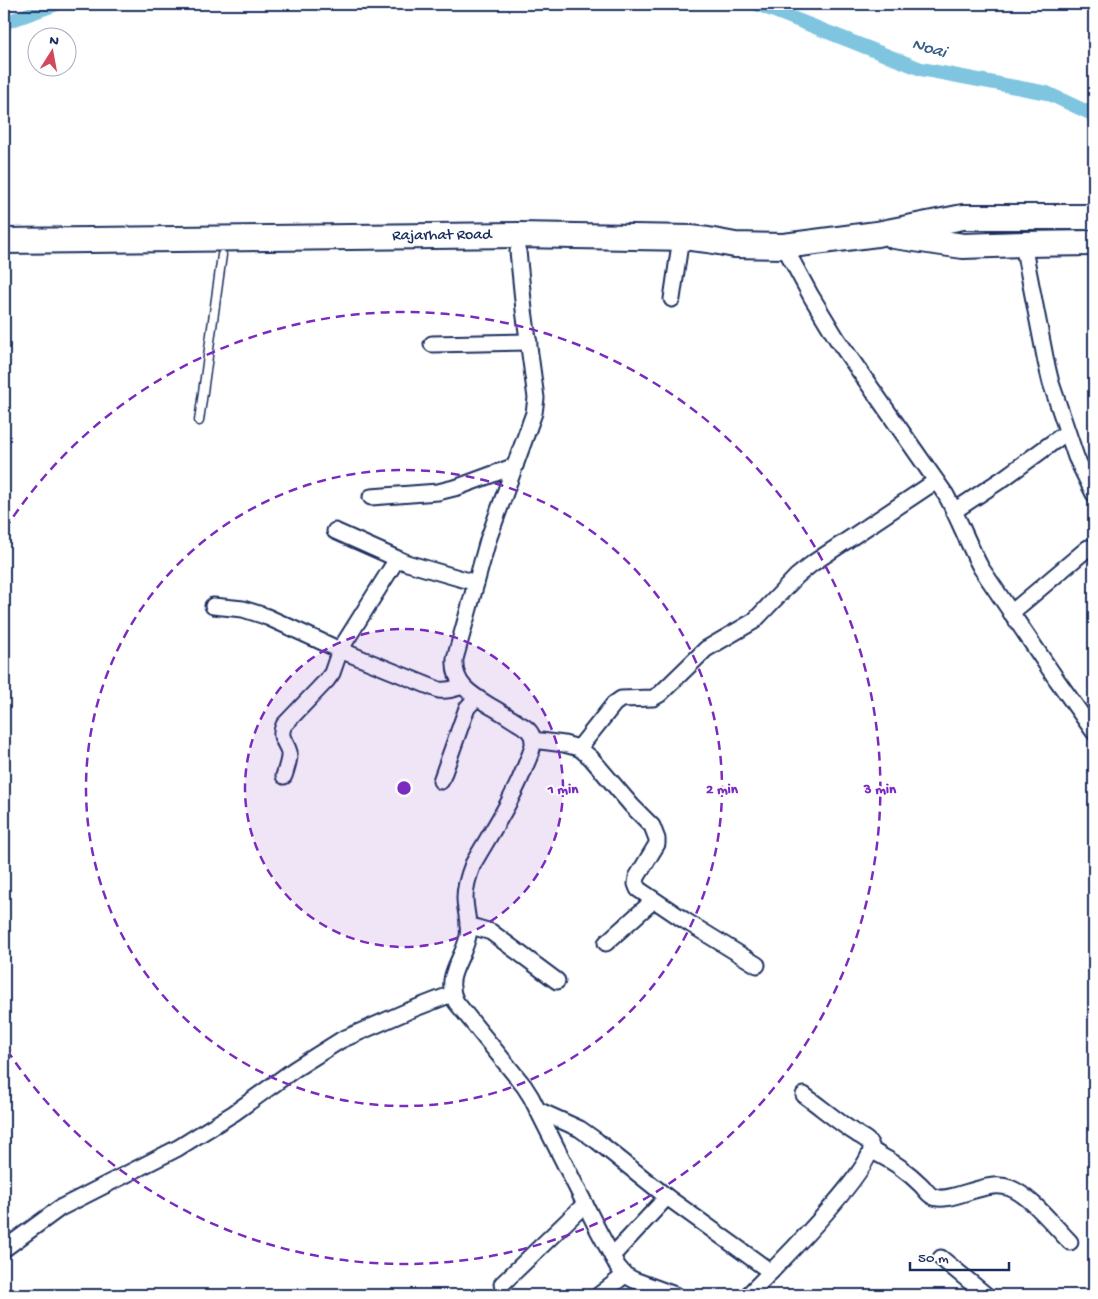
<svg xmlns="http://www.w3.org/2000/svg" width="1098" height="1299" viewBox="0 0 1098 1299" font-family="'Gochi Hand',sans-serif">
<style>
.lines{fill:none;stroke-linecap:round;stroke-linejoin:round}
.canal{stroke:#7fc5e0;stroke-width:14}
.service-casing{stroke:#1b2f5e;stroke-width:11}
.minor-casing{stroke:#1b2f5e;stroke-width:19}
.primary-casing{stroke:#1b2f5e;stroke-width:28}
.service{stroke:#fff;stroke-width:8}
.minor{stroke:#fff;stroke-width:15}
.primary{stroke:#fff;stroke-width:24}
.ring{fill:none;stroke:#7b2cbf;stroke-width:2.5;stroke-dasharray:9 6}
.labels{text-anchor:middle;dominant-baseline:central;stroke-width:4;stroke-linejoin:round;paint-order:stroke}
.street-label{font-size:16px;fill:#1b2f5e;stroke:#fff}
.water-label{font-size:18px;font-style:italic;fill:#395c85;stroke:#fff}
.centre{fill:#7b2cbf;stroke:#fff;stroke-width:2.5}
.ring-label{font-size:15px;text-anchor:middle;font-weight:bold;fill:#7b2cbf;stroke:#fff;stroke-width:4;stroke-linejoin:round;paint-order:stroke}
</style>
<rect width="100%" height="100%" fill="#fff"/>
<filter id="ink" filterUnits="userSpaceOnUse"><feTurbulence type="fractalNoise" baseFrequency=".02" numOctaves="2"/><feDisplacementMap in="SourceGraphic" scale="10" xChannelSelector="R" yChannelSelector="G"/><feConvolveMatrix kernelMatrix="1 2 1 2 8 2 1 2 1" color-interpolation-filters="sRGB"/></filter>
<g filter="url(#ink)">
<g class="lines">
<g class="canal">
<path d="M757,4L921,69L1047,93L1094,115"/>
<path d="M4,23L57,4"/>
</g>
<defs>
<path id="service" d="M199,421L222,255"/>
<g id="minor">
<path d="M1023,244L1046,362L1051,383L1076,457L1094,494"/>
<path d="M784,246L811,296L837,339L946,495C959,519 968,544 981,568L1057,680L1094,732"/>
<path d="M518,251L524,310L536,398L534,413L488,540L455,659C453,685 472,695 492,707C501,712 510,718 518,723C525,727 532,731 533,740C534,747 530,755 527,762C514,798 492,831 473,864C469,874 465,887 465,898C465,910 470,924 468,936C463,961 443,976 456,1002L524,1086L531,1097L598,1230L618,1267L625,1275L634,1280L675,1295"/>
<path d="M672,299L679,251"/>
<path d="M432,344L529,342"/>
<path d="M371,497L438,492L458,487L515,466"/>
<path d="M954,511L1004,478L1067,432"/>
<path d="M335,531L407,563L476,583"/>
<path d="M213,606L243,609L265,616L340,650L439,690C448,691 453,689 462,686"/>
<path d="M1011,613L1088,548"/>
<path d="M533,740L564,744L579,748L591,758L632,806L652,826L657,839V844L637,877L636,884L638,889L684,920L757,965"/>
<path d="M579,748L614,704L621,699L653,698L660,694L706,649L754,621L797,576L813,563L936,481"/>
<path d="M284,776C286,769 290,760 289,752C286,741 278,738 284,725L327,680L332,673L340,650L397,559"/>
<path d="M441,781L467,708L476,698"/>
<path d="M468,925L491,932L557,981"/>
<path d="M606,943L654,900"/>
<path d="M538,1110L580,1129L597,1141L667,1197L771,1272"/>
<path d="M871,1150C881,1156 892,1161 901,1168C908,1173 915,1179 921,1185C925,1189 928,1194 932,1196C949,1206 985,1178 1010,1188C1031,1196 1054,1226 1070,1242"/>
<path d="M4,1249L60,1208L178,1148L234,1113L295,1069L341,1040L408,1011L452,994"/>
<path d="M612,1256L667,1197"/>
<path d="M941,1258L986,1295"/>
<path d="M502,1284L585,1204"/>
<path d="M599,1295L625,1275"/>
<path d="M748,1295C767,1276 877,1166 871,1146C869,1140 862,1137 857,1134C838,1122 822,1108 804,1095"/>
</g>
<g id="primary">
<path d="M894,236L963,246L1023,244L1094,243"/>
<path id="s1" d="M4,241L517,235L691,238L708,240L735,245L784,246L877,234L963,217H1094"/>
</g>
</defs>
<use href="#service" class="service-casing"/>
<use href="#minor" class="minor-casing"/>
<use href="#primary" class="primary-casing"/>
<use href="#service" class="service"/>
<use href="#minor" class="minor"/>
<use href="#primary" class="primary"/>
</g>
</g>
<circle cx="404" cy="788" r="159" fill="#7b2cbf" fill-opacity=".12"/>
<g class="ring">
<circle cx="404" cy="788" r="159"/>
<circle cx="404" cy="788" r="318"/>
<path d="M5 529A476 476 0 1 1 5 1047"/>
</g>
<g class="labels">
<g class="street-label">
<text stroke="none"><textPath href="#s1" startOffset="438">Rajarhat Road</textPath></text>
</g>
<g class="water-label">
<text transform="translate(929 49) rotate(16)">Noai</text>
</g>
</g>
<circle cx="404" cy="788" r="8" class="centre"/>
<g class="ring-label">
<text x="563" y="793">1 min</text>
<text x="722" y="793">2 min</text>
<text x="880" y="793">3 min</text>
</g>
<rect width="1098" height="1299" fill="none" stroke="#fff" stroke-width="20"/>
<rect x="10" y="10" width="1078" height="1279" fill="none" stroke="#1b2f5e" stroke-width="2" filter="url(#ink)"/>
<g transform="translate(52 52) rotate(11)"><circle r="24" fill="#ffffff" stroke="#a4acbf"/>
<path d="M0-4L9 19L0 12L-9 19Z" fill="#d1495b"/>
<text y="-8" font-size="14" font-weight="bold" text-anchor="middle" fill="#1b2f5e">N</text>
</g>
<path d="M910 1262v8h99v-8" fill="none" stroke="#1b2f5e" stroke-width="2.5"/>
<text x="918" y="1262" font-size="15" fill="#1b2f5e" stroke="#ffffff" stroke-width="4" paint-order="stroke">50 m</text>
</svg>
